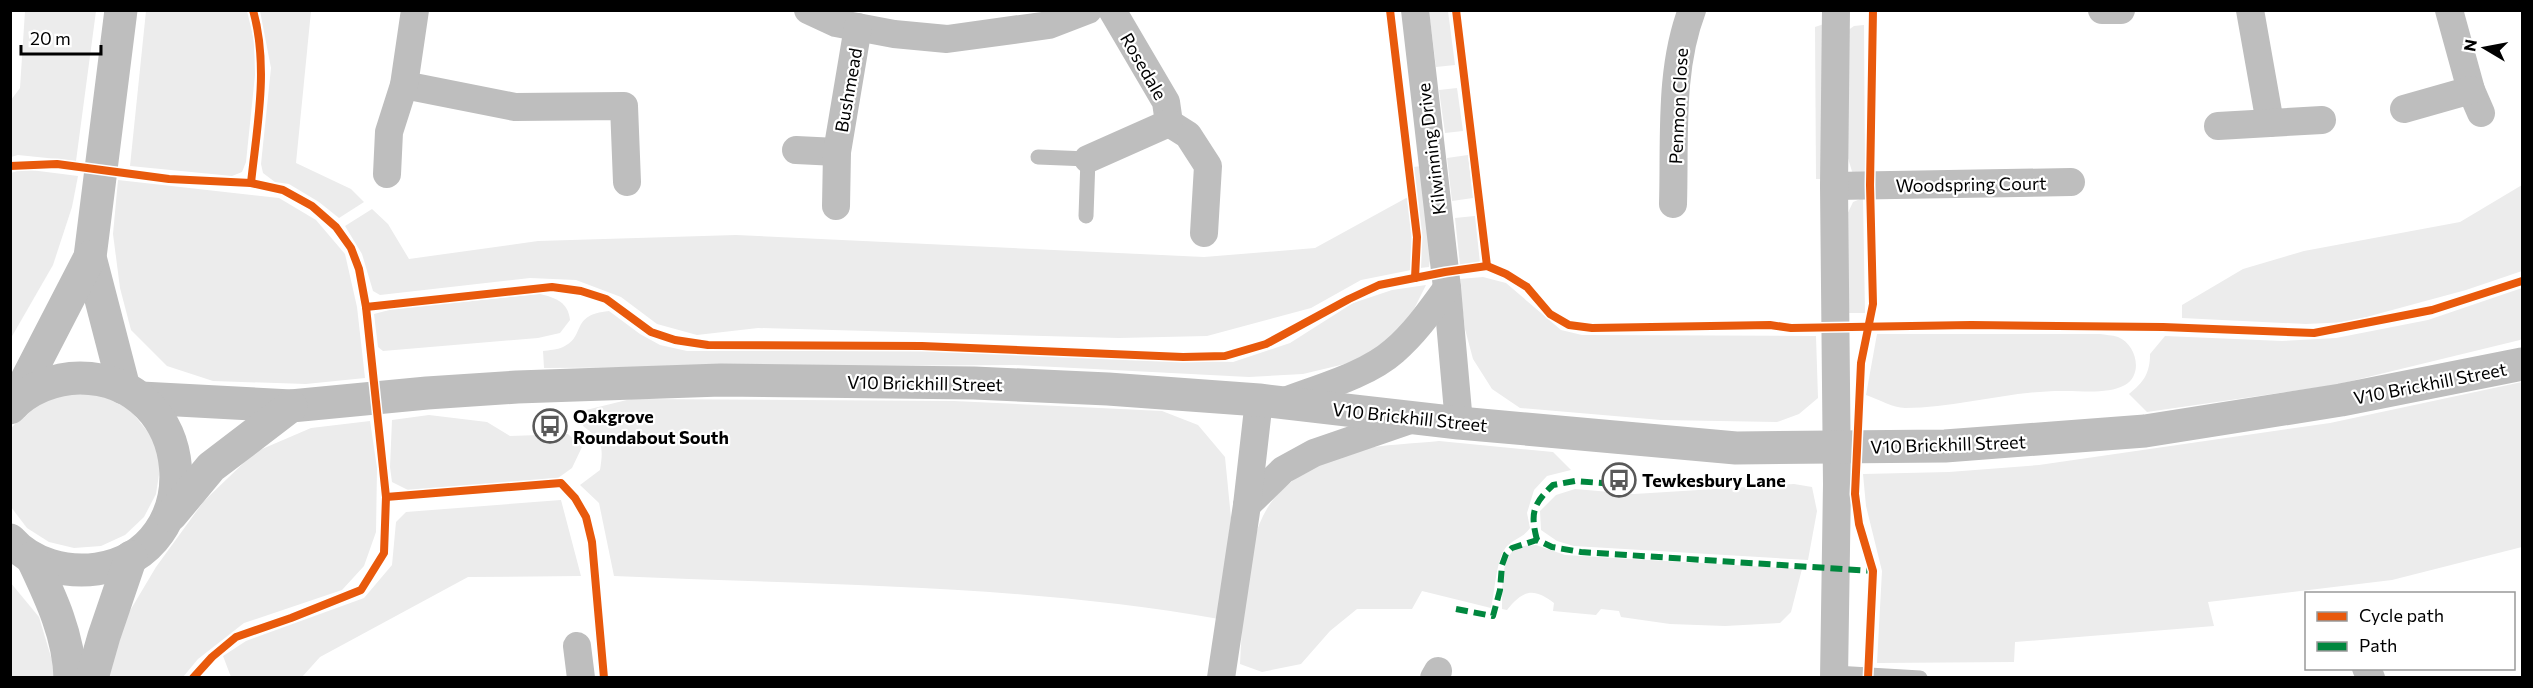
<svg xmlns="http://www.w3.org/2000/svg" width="2533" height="688" viewBox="0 0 2533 688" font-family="Commissioner,sans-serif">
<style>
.green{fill:#ececec}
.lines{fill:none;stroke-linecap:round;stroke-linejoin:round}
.service{stroke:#bebebe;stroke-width:15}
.minor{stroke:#bebebe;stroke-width:28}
.tertiary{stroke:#bebebe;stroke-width:33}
.quiet{stroke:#00873e;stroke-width:6;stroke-dasharray:12 6;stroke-linecap:butt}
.cycleway-casing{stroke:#fff;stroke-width:11}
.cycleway{stroke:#e8590c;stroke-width:8}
.labels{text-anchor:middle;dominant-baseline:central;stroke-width:4.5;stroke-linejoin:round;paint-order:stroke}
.street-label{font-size:18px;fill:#000;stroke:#fff}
.poi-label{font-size:18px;font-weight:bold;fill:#000;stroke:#fff;text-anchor:start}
</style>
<rect width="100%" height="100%" fill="#fff"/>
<g class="green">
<path d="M25,11H96L76,161L18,155L11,157V100L20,88Z"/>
<path d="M146,11H247L254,40L255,75L246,162L242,172L232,176L130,166Z"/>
<path d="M260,11H311L296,163L351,189L364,202L339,218L319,202L289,184L275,182L263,173L261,164L271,68Z"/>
<path d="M1429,11H1448L1455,65L1436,67Z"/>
<path d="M1824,24V179H1816L1815,27Z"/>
<path d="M1864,25L1865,176L1854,178L1844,145L1847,31L1854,26Z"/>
<path d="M1457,88L1463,131L1445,133L1439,90Z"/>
<path d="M1468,155L1473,198L1452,201L1447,158Z"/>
<path d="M1422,166L1431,254L1429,267L1420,268L1422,237L1413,167Z"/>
<path d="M23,169L78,176L72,207L53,265L11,338V173Z"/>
<path d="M118,180L279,198L316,220L345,254L357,307L365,378L306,384L213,381L167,366L131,330L120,288L113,234Z"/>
<path d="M2522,185V271L2466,290L2348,322L2306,324L2182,318V305L2243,269L2304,251L2460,222Z"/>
<path d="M1408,197L1414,243L1411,270L1361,280L1311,308L1207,336L1119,338L758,328L697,335L657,324L621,297L576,280L530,278L380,295L373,291L362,254L345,226L372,209L388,224L409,259L538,241L736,235L1204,257L1315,248Z"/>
<path d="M1863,198L1865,313H1848L1846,217L1853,202Z"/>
<path d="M1475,216L1480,263L1460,265L1455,218Z"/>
<path d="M1483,277L1506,283L1561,330L1582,335L1816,336L1818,398L1799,414L1777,422L1661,420L1520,408L1492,389L1473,359L1465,329L1459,279Z"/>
<path d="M1426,285L1413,311L1387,343L1349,363L1303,374L1249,377L1015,365L544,368L543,351C549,350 557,350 563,347C587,336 569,315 609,311L640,334L660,345L687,351L907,350L1233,362L1290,343L1353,303L1392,290Z"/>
<path d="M2522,288V339L2520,340L2335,385L2147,412L2129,394C2144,382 2150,373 2150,354L2165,336L2282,341L2336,338L2428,320Z"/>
<path d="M540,294C556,298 568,302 570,320L560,333L538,338L383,351L378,347L374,314L393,309Z"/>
<path d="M1877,334H2100C2105,335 2112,335 2118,337C2136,344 2144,374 2125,385C2109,394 2084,391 2066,391C2012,390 1959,408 1905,408C1893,408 1878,399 1866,395Z"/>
<path d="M2522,382V547L2392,580L2208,602L2214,626L2015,642L2014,662L1877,663L1882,571L1866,506L1863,474L1949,472L2039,465L2330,423Z"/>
<path d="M73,389L123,401L156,442L160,468L156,494L144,517L125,535L101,546L74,548L49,542L27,528L11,507L10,430L26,410Z"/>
<path d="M631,399L954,401L1162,411L1198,425L1225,457L1231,518L1219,619C1022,584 815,585 614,576L599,503L580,485L600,470C604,445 602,440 583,426L586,410Z"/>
<path d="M429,415L487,422L510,436L568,434L582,447L572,468L558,478L410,491L392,482L390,467L392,420Z"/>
<path d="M370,421L377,468L376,532L364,566L342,590L244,623L198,659L183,677L101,678L106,651L156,567L204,501L255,452L311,428Z"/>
<path d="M1439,441L1553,452L1571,470L1547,476L1534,490L1527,513L1530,528C1524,537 1514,539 1507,546C1496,558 1495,591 1491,608L1422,591L1412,609H1357L1330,631L1301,664L1262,672L1240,664C1243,618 1243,543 1270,504C1289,477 1326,458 1358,450C1384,444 1413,444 1439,441Z"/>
<path d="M1794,484L1812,487L1817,511L1808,560L1574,546L1557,541L1541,530L1540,511L1556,495L1575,489L1634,494Z"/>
<path d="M561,500L581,576L468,577L320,657L302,677H231L223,656L246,641L364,598L392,565L396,522L406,512Z"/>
<path d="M1536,545L1565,555L1802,569L1791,612L1780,623L1725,626L1670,624L1621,617L1619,611L1601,609L1596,615L1553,611L1554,603C1533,587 1523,590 1507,610L1502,609C1503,591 1499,558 1518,547C1522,545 1531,546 1536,545Z"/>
<path d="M10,582L39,617L57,677H11Z"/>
</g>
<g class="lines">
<g class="service">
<path d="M1038,157L1088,159L1086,216"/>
<path d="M1835,673L1920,678"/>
</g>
<g class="minor">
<path d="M808,10L836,23L894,34L947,39L1049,25L1088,10"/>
<path d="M1112,10L1166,102L1169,123L1188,135L1208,166L1204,233"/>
<path d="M1415,10L1447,288L1459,423"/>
<path d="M2102,10H2121"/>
<path d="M2250,10L2270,123"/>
<path d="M2449,10L2471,90L2481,113"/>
<path d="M404,85L515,107L624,106L627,182"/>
<path d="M2404,109L2471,90"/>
<path d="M2218,126L2322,120"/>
<path d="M796,150L837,152"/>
<path d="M1088,159L1169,123"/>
<path d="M387,174L389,132L404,85L415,10"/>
<path d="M1834,186L2071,182"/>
<path d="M1673,204C1675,140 1669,70 1692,10"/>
<path d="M836,206L837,152L858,27"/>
<path d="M1280,403C1315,389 1366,376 1394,351C1415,333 1431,310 1447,288"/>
<path d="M1247,505L1283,470L1314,453L1413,419"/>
<path d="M577,646L581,678"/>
<path d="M2366,668L2371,678"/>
<path d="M1221,678L1247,505L1259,400"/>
<path d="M1434,678L1438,671"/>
<path d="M1834,678L1837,484L1834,186L1836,10"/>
</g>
<g class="tertiary">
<path d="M121,10L90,257L124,388"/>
<path d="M141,398L291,406L427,393L517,387L721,380L974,383L1108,389L1259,400L1459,423L1736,448L1945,446L2145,431L2341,400L2522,364"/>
<path d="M14,404L90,257"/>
<path d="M10,408C27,389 55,378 80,378C198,379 211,552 97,569C66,573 32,565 10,540"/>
<path d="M171,515L211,467L291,406"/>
<path d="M32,558C50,596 69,635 70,678"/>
<path d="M92,678L104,636L131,557"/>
</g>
<g class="quiet">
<path d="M1537,540C1530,513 1533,504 1553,485L1575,481L1614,484"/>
<path d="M1456,609L1493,616L1500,590L1502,565L1506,554L1512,548L1537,540L1552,547L1581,552L1873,571"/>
</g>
<defs>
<g id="cycleway">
<path d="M1390,10L1417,237L1415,278"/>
<path d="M1456,10L1487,266"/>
<path d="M10,166L57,164L169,179L251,183L283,190L312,206L336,227L351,248L359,269L366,307L552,287L581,291L606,299L651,332L675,340L708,345L922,346L1183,357L1225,356L1266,344L1349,299L1379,285L1445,272L1487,266L1506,274L1527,287L1550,314L1569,325L1592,328L1770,325L1791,328L1971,325L2163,327L2314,333L2432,310L2522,281"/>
<path d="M251,183C257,126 269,67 253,10"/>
<path d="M386,497L561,483L575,498L586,517L592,542L604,678"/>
<path d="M193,678L212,657L236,637L291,618L361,590L384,553L386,497L366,307"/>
<path d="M1868,678L1873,571L1859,524L1855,494L1861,363L1873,304L1870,185L1873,10"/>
</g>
</defs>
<use href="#cycleway" class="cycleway-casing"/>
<use href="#cycleway" class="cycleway"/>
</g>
<defs>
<symbol id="bus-ring" viewBox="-11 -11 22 22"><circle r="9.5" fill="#fff" stroke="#595959" stroke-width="1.5"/><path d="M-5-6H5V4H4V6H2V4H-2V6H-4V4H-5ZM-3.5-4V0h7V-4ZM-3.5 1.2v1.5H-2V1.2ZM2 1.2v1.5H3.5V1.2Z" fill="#595959"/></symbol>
</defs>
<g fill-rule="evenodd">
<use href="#bus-ring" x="531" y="407" width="38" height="38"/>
<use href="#bus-ring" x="1600" y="461" width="38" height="38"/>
</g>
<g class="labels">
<g class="street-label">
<text transform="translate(1144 66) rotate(60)">Rosedale</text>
<text transform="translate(848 90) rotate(-80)">Bushmead</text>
<text transform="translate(1678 106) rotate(-87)">Penmon Close</text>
<text transform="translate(1431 149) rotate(-97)">Kilwinning Drive</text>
<text transform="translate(1971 184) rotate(-1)">Woodspring Court</text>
<text transform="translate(925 383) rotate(1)">V10 Brickhill Street</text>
<text transform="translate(2430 383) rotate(-11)">V10 Brickhill Street</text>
<text transform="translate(1410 417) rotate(6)">V10 Brickhill Street</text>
<text transform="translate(1948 444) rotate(-2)">V10 Brickhill Street</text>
</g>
<g class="poi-label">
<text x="573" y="416">Oakgrove<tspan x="573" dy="21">Roundabout South</tspan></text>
<text x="1642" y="480">Tewkesbury Lane</text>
</g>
</g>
<rect width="2533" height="688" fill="none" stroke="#000000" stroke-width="24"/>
<rect x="2305" y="592" width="210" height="78" fill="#ffffff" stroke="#999999" stroke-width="1.5"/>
<rect x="2317" y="612" width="30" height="9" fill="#e8590c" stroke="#999999" stroke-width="1.5"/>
<text x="2359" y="622" font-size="18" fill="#000000">Cycle path</text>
<rect x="2317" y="642" width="30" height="9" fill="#00873e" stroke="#999999" stroke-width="1.5"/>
<text x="2359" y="652" font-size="18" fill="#000000">Path</text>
<g transform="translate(2485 48) rotate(280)" stroke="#ffffff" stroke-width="4.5" paint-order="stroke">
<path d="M0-4.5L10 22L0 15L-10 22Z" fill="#000000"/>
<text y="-9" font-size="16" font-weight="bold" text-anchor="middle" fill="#000000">N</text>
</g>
<path d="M21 45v9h80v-9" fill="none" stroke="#000000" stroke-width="3"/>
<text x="30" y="45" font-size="18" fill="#000000" stroke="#ffffff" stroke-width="4.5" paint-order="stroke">20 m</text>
</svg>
